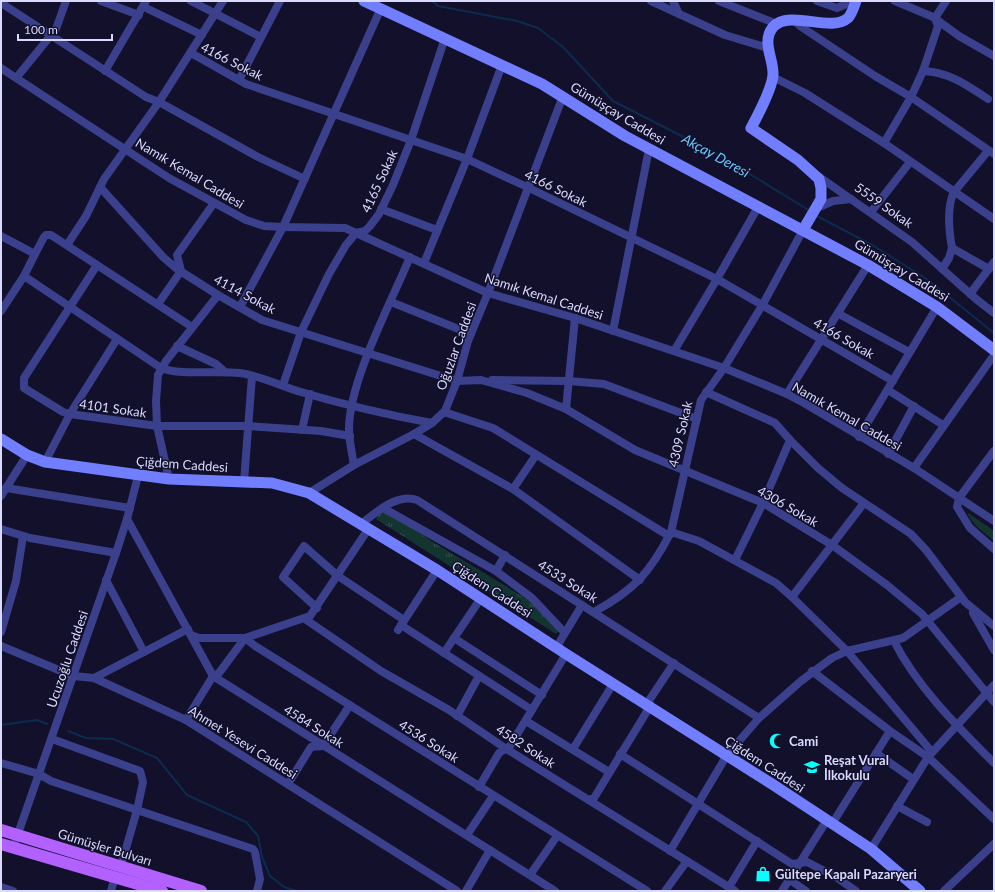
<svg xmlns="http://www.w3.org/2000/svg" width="995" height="892" viewBox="0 0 995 892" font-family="Lato,sans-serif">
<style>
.grass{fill:url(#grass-tufts)}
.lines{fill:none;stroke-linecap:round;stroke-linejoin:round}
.stream{stroke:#0c2c4f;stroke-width:2}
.street{stroke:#3a408b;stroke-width:8}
.secondary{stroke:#717eff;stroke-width:11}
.primary{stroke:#b261ff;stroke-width:12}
.labels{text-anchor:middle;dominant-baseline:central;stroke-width:3;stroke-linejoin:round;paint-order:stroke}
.street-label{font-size:13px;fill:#dadaff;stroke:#12102b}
.poi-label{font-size:13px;font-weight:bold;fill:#dadaff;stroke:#12102b;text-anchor:start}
.water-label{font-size:14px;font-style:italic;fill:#68caff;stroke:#12102b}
</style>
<defs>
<pattern id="grass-tufts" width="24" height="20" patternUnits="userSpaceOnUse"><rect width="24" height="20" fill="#133530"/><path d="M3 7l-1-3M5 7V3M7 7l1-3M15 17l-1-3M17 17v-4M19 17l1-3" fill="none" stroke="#35524f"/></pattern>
</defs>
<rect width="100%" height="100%" fill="#12102b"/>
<g class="grass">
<path d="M380,513H387L397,518L433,542L548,612L563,625L556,634L376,519Z"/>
<path d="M968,513L994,531V541L975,525L968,515Z"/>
</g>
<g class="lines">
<g class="stream">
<path d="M432,1L438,6L517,21L538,28L563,47L613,101L719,155L810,211"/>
<path d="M815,215L874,246L928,280L994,333"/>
<path d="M1,725L37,720L47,724"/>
<path d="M68,731L86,738L113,739L157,758L187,795L246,822L258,836L262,857L270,876L284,887L297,891"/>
</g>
<g class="street">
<path d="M101,1L139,15"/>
<path d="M191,1L261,37"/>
<path d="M651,1L725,35L768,48"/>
<path d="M673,1L679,14"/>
<path d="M719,1L777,24"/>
<path d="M817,1L837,8L853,1"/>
<path d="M895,1L933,17L959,36L994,56"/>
<path d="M1,3L146,97L159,102L258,157L305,179"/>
<path d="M144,7L202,35"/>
<path d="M795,21L800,26L875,76L911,97L994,154"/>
<path d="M191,53L246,84L467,159L527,187L717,279L893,381"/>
<path d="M1,68L169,178L246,220L264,226L283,227L345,228L488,293L575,318L724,368L787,394L804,403L914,468L994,521"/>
<path d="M105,71L146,1"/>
<path d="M923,71C949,72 967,85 988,99"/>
<path d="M17,77L56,29L66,1"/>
<path d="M773,77L805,93L884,143L994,219"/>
<path d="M239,80L280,1"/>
<path d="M884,143L911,97L923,71L938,26L935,18L946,1"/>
<path d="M988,151L954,192C946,208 949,231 952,248L989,269"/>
<path d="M818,176L912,242L976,299L994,313"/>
<path d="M100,187L163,257L177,269L218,295L262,320L457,381L481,380L527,393L566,409"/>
<path d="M817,208L833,201L851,199"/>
<path d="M381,209L437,230"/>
<path d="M871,212L910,162"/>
<path d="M1,236L35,254L24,276L1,311"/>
<path d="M67,245L86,216L104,179L159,102L223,1"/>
<path d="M35,254L44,237L46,235H51L192,327"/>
<path d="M424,263L467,159L502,65"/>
<path d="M97,265L24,378V388L63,412L70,414L157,426H248L321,431L350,436"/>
<path d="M942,269L949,258L952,248"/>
<path d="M24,276L161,368C181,376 216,370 240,373C261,376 281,386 301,392C345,405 388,415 432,423"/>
<path d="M970,294L994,262"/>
<path d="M391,302L471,334"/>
<path d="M158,304L181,271L177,255L214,203"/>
<path d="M240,307L283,227L381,8"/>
<path d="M839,314L909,352"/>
<path d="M575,318L566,409L635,450L763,503L832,545L887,585L922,614L994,702"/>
<path d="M613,331L649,149"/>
<path d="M177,346L216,364L225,372"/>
<path d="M674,351L717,279L758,207"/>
<path d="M492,380L569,381L604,384L697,419"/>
<path d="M283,385L301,332L329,274L346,245L356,233L365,231L370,226L379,214L393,185L411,140L445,38"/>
<path d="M888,390L943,425"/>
<path d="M706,392L775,423L790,440L763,503L735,560"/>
<path d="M787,394L868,265"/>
<path d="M444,412L493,428L669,536"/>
<path d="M302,430L310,394"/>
<path d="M414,434L513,489L640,580"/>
<path d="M859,437L937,307"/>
<path d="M790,440L818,468L842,488L911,534L926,550L965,602L994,626"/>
<path d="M994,451L959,498L957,507L970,528L994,549"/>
<path d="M888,454L914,406"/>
<path d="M45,462L70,414L117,339"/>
<path d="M354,465C352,453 349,441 349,429C349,381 391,303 410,257"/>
<path d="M914,468L994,355"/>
<path d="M169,479L157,426L156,401L158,375L166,361L218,295"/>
<path d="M244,482L252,376"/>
<path d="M6,488L130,508"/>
<path d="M513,489L536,455"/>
<path d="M309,493L354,465L414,434L432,423L445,411L457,381L468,341L488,293L563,96"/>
<path d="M1,496L27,455"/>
<path d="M383,508L496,571L532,598L564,632"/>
<path d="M127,519L213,676L555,891"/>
<path d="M362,523C377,512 397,493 417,500L759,718"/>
<path d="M1,529L30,538L116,553"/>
<path d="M671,532L699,541L776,583L792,597L847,651L932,752"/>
<path d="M496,571L505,555"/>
<path d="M106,580L144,652"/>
<path d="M792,597L864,503"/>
<path d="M317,608L283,577L304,546L338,576L404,620"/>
<path d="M594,612C634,590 650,573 671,532L701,400L724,368L763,304L803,230"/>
<path d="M973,613L994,650"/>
<path d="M305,619L381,671L449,710L505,748L735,891"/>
<path d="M401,625L532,710"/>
<path d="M398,630L437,570"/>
<path d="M1,632L16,581L23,536"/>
<path d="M191,635L199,638H245L255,646L647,891"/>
<path d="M454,638L542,695"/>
<path d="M894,641C917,687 958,727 994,763"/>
<path d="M1,646L73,676L94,678L186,720L457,891"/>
<path d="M556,648L582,605"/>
<path d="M444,653L481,598"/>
<path d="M812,671L890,731L928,757L994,819"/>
<path d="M94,678L188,629"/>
<path d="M457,716L479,676"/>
<path d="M186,720L213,676L219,673L245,638L310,616L369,528"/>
<path d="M526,721L609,772"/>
<path d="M52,739L140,771L143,782L137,810L253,849L255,852L260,879L257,891"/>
<path d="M573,749L613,684"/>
<path d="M876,753L913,779"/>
<path d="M620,754L792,864L807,862L836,877L856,891"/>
<path d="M1,763L39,774L51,781L137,810L121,866"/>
<path d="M288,784L311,747L323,746L350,705"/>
<path d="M479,787L499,753L510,746L566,654"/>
<path d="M589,800L594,798L646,713L650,699L674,663"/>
<path d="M897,806L927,822"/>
<path d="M832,824L890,731"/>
<path d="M467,835L493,796"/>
<path d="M13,848L116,553L127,519L138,476"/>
<path d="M871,849L928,757L994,685"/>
<path d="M670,851L727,755L759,718L801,681L832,658L847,651L903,638L961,597"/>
<path d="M530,875L557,836"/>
<path d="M790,880L806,891"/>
<path d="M1,887L13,891"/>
<path d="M729,887L757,841"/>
<path d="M111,891L115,876"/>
<path d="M466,891L490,850"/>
<path d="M665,891L687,861"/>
<path d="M782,891L827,820"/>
<path d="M944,891L994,844"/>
</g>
<g class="secondary">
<path d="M364,1L542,84L625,136L868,265L937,307L994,350"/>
<path d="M803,230L821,199V188L819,179L798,160L751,128C758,115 772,89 773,75C774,59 761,42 773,27C790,9 831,33 848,18C852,14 854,6 856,1"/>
<path d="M1,439L27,455L45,462L169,479L272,483L309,493L437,570L566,654L772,784L871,849L920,891"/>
</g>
<g class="primary">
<path d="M1,830L201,891"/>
<path d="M1,844L162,891"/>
</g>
</g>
<defs>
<symbol id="mosque-bare" viewBox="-9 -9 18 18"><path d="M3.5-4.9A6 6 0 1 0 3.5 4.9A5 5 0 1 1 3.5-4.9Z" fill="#06fffc" stroke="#12102b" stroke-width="2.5" paint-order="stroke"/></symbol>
<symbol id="school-bare" viewBox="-9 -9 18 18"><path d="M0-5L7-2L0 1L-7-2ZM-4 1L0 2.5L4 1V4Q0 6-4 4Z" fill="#06fffc" stroke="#12102b" stroke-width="2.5" paint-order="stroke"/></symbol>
<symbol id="shop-bare" viewBox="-9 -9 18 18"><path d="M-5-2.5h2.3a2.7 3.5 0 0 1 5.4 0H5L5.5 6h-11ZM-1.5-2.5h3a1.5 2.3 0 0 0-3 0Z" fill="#06fffc" stroke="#12102b" stroke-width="2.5" paint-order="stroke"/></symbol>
</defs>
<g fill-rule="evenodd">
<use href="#mosque-bare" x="766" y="730" width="22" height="22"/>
<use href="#school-bare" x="801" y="756" width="22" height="22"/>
<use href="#shop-bare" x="752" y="863" width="22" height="22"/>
</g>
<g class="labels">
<g class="street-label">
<text transform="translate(232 61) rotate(27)">4166 Sokak</text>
<text transform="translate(618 113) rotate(31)">Gümüşçay Caddesi</text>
<text transform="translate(190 173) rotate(31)">Namık Kemal Caddesi</text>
<text transform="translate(379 181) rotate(-65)">4165 Sokak</text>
<text transform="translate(556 188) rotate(26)">4166 Sokak</text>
<text transform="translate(884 205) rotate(35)">5559 Sokak</text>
<text transform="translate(902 270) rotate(31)">Gümüşçay Caddesi</text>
<text transform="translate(245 294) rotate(28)">4114 Sokak</text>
<text transform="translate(544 296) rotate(18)">Namık Kemal Caddesi</text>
<text transform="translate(844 338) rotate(30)">4166 Sokak</text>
<text transform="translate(456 346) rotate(-70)">Oğuzlar Caddesi</text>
<text transform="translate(113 408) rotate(8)">4101 Sokak</text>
<text transform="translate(847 416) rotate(30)">Namık Kemal Caddesi</text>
<text transform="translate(680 434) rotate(-77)">4309 Sokak</text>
<text transform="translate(182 464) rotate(4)">Çiğdem Caddesi</text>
<text transform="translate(788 506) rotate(30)">4306 Sokak</text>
<text transform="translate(568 581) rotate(32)">4533 Sokak</text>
<text transform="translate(492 589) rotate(33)">Çiğdem Caddesi</text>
<text transform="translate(67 659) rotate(-71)">Ucuzoğlu Caddesi</text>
<text transform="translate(314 726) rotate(32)">4584 Sokak</text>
<text transform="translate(429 741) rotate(32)">4536 Sokak</text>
<text transform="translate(243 742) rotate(32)">Ahmet Yesevi Caddesi</text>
<text transform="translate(526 746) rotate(33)">4582 Sokak</text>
<text transform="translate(765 764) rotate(33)">Çiğdem Caddesi</text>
<text transform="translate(105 847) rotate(17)">Gümüşler Bulvarı</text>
</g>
<g class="poi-label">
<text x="789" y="741">Cami</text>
<text x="824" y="760">Reşat Vural<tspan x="824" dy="15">İlkokulu</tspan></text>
<text x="775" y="874">Gültepe Kapalı Pazaryeri</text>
</g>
<g class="water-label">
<text transform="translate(716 155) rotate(29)">Akçay Deresi</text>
</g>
</g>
<rect width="995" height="892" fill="none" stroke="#dadaff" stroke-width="4"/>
<path d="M18 34v6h94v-6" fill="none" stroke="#dadaff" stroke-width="2"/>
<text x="24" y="34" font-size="12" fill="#dadaff" stroke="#12102b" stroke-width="3" paint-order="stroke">100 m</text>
</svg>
